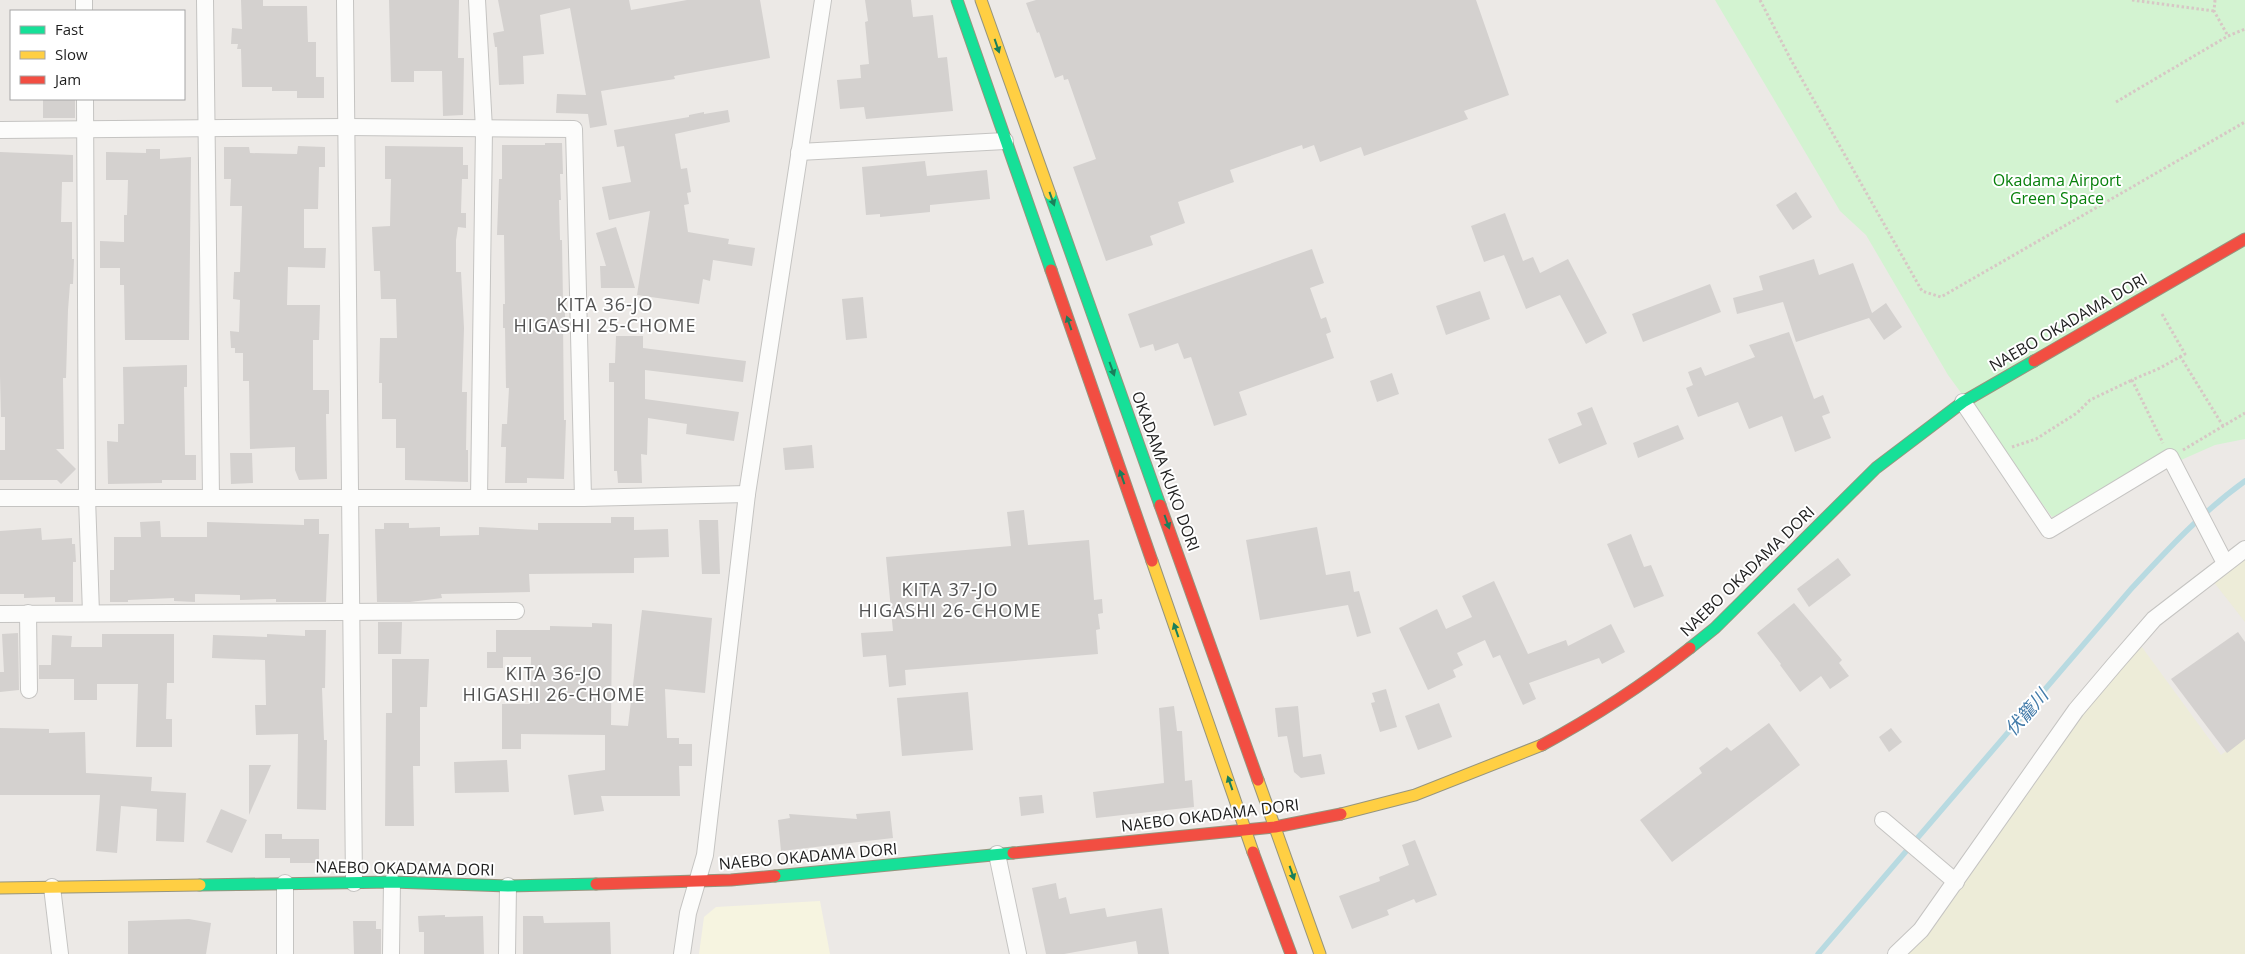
<svg xmlns="http://www.w3.org/2000/svg" width="2245" height="954" viewBox="0 0 2245 954" font-family="'Open Sans','Noto Sans JP',sans-serif">
<style>
.education{fill:#f6f4e0}
.farmland{fill:#edecd8}
.park{fill:#d3f3d1}
.lines{fill:none;stroke-linecap:round;stroke-linejoin:round}
.stream{stroke:#b8dae1;stroke-width:5.5}
.building{fill:#d4d1cf}
.street-casing{stroke:#c5c4c2;stroke-width:18}
.fast-casing{stroke:#96957e;stroke-width:13}
.slow-casing{stroke:#96957e;stroke-width:13}
.jam-casing{stroke:#96957e;stroke-width:13}
.path{stroke:#d7c7c5;stroke-width:3;stroke-dasharray:2.5 2.5;stroke-linecap:butt}
.street{stroke:#fcfcfb;stroke-width:16}
.fast{stroke:#16e098;stroke-width:11}
.slow{stroke:#ffcf43;stroke-width:11}
.jam{stroke:#f24e42;stroke-width:11}
.oneway{fill:#1a7f5b}
.labels{text-anchor:middle;dominant-baseline:central;stroke-width:4;stroke-linejoin:round;paint-order:stroke}
.park-label{font-size:16px;fill:#07800b;stroke:#fff}
.street-label{font-size:16px;fill:#1e1e1e;stroke:#fff}
.neighbourhood-label{font-size:18px;letter-spacing:1px;fill:#515151;stroke:#fff}
.water-label{font-size:18px;font-style:italic;fill:#437ba9;stroke:#fff}
</style>
<rect width="100%" height="100%" fill="#ece9e6"/>
<path class="education" d="M820,901L830,954H699L704,917L716,907Z"/>
<g class="farmland">
<path d="M2245,549V622L2209,576Z"/>
<path d="M2136,639L2221,755L2245,737V954H1896Z"/>
</g>
<path class="park" d="M1715,0H2245V439L2215,445L2052,517L1948,375L1866,235L1840,211Z"/>
<g class="lines">
<path class="stream" d="M1818,954L2131,589C2167,550 2202,512 2245,481"/>
</g>
<g class="building">
<path d="M241,0H263V6H307L308,42H316V77H324V98H297V91H272V87H242L241,49H237L238,44H231L232,28L242,29Z"/>
<path d="M389,0H459L458,58H464L463,115L443,116L442,71H414V82H391Z"/>
<path d="M498,0H629L631,10L687,0H760L770,58L674,76L675,79L601,91L607,125L590,128L588,114L556,113L557,94L586,95L570,8L540,15L544,54L523,56L524,84L499,85L497,47H495L493,33L504,31Z"/>
<path d="M865,0H911L913,17L933,15L938,58L947,57L953,111L866,119L864,107L840,109L837,80L861,78L860,65L869,64L865,22L868,21Z"/>
<path d="M1036,0H1476L1509,95L1464,111L1468,119L1364,156L1361,147L1320,162L1314,145L1303,149L1302,145L1230,170L1234,182L1178,202L1185,223L1150,236L1153,245L1106,261L1073,167L1096,159L1068,79L1064,80L1063,75L1055,78L1039,32L1037,33L1026,3Z"/>
<rect x="43" y="99" width="32" height="19"/>
<path d="M728,110L730,122L675,134L681,169L687,168L691,192L687,193L689,204L684,205L688,232L729,239L728,244L755,248L752,266L713,260L710,281L703,279L699,304L637,295L650,211L609,220L602,187L631,182L624,146L617,147L614,130L689,117V115L704,112V114Z"/>
<path d="M545,143H562L563,174H560L561,200H559L560,240H562L563,303H565V321H563L564,420H566L564,479L527,478V483H505L506,447H501L502,424H507L509,388H506L505,328H503V304H505L504,235H497L499,179H502V145H545Z"/>
<path d="M298,146L325,147V167H319L318,209H304V248H326L325,268L288,267L287,305H320L319,340H313V390H329V414H326L327,479L299,480L295,470V447L250,449L249,381H243V353H235V348H231L230,331L239,332L240,300L233,299L234,272H240L242,206H230L231,179H224V147H249L250,153L297,154Z"/>
<path d="M385,146L463,147V165H468V179H462L461,213H466V228L458,227L456,240V272H461L464,328L462,392H467L466,450H468V482L405,480V448H396V419H382V383H379L380,338H397L396,299H381L380,271H374L372,227L390,226L391,179H385Z"/>
<path d="M146,149H160V159L191,157L189,340H125L124,285H120V268H100V241L124,242V215H127L128,180H106V152L146,153Z"/>
<path d="M0,152L73,155V182H62L61,222H72V259H74L73,284H70L68,310L66,378H63L64,449H56L76,469L61,484L57,480H0V450H5V417H1L0,376Z"/>
<path d="M925,161L927,176L987,170L990,199L930,205V212L880,217V214L866,215L862,167Z"/>
<path d="M1796,192L1812,217L1793,230L1776,205Z"/>
<path d="M1505,213L1523,261L1533,257L1540,273L1568,259L1607,333L1586,344L1560,295L1526,309L1504,255L1484,262L1471,226Z"/>
<path d="M616,227L635,288H601L600,266H606L596,233Z"/>
<path d="M1312,249L1324,283L1310,288L1321,319L1326,317L1331,332L1326,334L1334,358L1239,392L1247,415L1214,426L1191,357L1184,359L1178,343L1155,351L1153,344L1140,348L1128,314Z"/>
<path d="M1814,259L1819,275L1853,263L1872,313L1886,303L1902,327L1884,340L1869,318L1796,342L1783,302L1737,314L1733,298L1763,290L1759,276Z"/>
<path d="M1710,284L1721,312L1643,342L1632,314Z"/>
<path d="M1480,291L1490,319L1446,335L1436,306Z"/>
<path d="M863,297L867,338L846,340L842,299Z"/>
<path d="M1789,332L1814,399L1823,395L1830,413L1822,416L1831,438L1795,452L1782,416L1749,429L1738,402L1698,417L1686,388L1693,385L1688,372L1701,367L1705,376L1755,357L1749,345Z"/>
<path d="M616,336H643V348L746,361L743,382L645,370V399L739,412L734,441L686,434L687,424L648,418L647,455L641,454L642,483H618L617,471H614V382H609V363H615Z"/>
<path d="M187,365V387H184L185,455H196V480H162V483L108,484L107,441L118,442V424H124L123,367Z"/>
<path d="M1392,373L1399,394L1377,402L1370,381Z"/>
<path d="M1592,407L1607,444L1559,464L1548,439L1582,425L1577,413Z"/>
<path d="M1678,425L1684,439L1638,458L1633,443Z"/>
<path d="M812,445L814,468L785,470L783,448Z"/>
<path d="M230,453H252L253,483L231,484Z"/>
<path d="M1024,510L1028,545L1089,540L1094,600L1102,599L1103,613L1098,614L1100,629L1096,630L1098,654L905,670L906,685L889,687L886,655L863,657L861,633L893,631L886,557L1011,546L1007,512Z"/>
<path d="M611,517H634V530L668,529L669,557L634,558V573L529,574L530,592L441,594L442,598L410,602H377L375,529H384V523H409V528L440,527V536L479,535V527L538,530V523H611Z"/>
<path d="M304,519H319V534H329L326,602H276V599L240,600V595L195,594V602L174,601V598L128,600V602H110V570H114V537H141L140,522L160,521L161,537H207V522L304,525Z"/>
<path d="M699,520H718L720,574H702Z"/>
<path d="M1317,527L1326,575L1350,571L1354,592L1359,591L1371,633L1357,637L1348,605L1260,620L1246,540Z"/>
<path d="M41,528L42,540L72,538V544H75L76,562H73V602H55V597L24,598V594H0V531Z"/>
<path d="M1631,534L1644,567L1651,565L1664,596L1634,608L1607,544Z"/>
<path d="M1838,558L1851,575L1809,607L1797,589Z"/>
<path d="M1494,581L1528,654L1566,640L1568,646L1611,624L1625,652L1602,664L1599,658L1529,683L1536,699L1523,705L1500,655L1493,658L1485,640L1457,653L1463,665L1453,670L1456,677L1428,690L1399,628L1437,609L1446,629L1472,617L1462,596Z"/>
<path d="M1794,603L1842,660L1839,663L1849,676L1830,689L1821,676L1800,692L1780,665L1781,664L1757,633Z"/>
<path d="M642,610L712,618L705,693L665,689L667,738H679V744H692V766H679L680,796H601L604,811L574,815L568,775L605,770V735L521,734V749H502V704H530L531,657H503V668H487V652H496V630H550V626L592,627V623L612,624L611,725L628,726Z"/>
<path d="M378,622H402L401,654H378Z"/>
<path d="M305,630H326L325,688H322L324,740H327L326,810L297,809L298,734L256,735L255,705H266L265,660L212,658L213,635L267,637V634L305,636Z"/>
<path d="M2238,632L2245,642V739L2227,753L2171,679Z"/>
<path d="M18,633L19,690L0,692V672H4L2,634Z"/>
<path d="M102,634H174V683H167L166,719H172V747H136L138,684H97V700H74V679H39V665H51L52,635L72,636L71,647H102Z"/>
<path d="M392,659H429L427,707H420V766H413L414,826H385L386,713H392Z"/>
<path d="M1386,689L1397,727L1380,732L1371,703L1375,702L1372,693Z"/>
<path d="M968,692L973,750L902,756L897,698Z"/>
<path d="M1439,703L1452,737L1418,750L1405,716Z"/>
<path d="M1174,706L1177,731H1182L1185,781L1192,780L1194,807L1096,818L1093,792L1164,783L1159,708Z"/>
<path d="M1298,706L1303,757L1321,754L1325,774L1301,778L1294,772L1287,736L1278,737L1275,708Z"/>
<path d="M1769,723L1800,765L1672,862L1640,820L1702,773L1699,768L1727,747L1731,751Z"/>
<path d="M0,728L49,729V733L85,732L86,773L152,777L151,791L186,793L184,842L156,841L157,809L121,806L117,853L96,851L100,795H0Z"/>
<path d="M1891,728L1902,742L1889,752L1879,737Z"/>
<path d="M507,760L509,792L455,793L454,762Z"/>
<path d="M249,765H271L249,815Z"/>
<path d="M1042,795L1044,813L1021,816L1019,797Z"/>
<path d="M221,809L247,820L232,853L206,842Z"/>
<path d="M890,811L893,838L781,851L778,820L790,818L789,814L857,819L856,814Z"/>
<path d="M265,834H282V839H319V863H290V858H265Z"/>
<path d="M1415,840L1437,895L1416,903L1414,899L1387,910L1389,915L1352,929L1339,896L1380,881L1379,877L1409,865L1402,845Z"/>
<path d="M1056,883L1059,899L1066,897L1070,914L1105,908L1107,917L1162,908L1169,954H1138L1136,941L1064,954H1046L1032,888Z"/>
<path d="M445,915V917L483,916L484,954H424V932H419L418,916Z"/>
<path d="M523,916H543L544,923L610,922L611,954H523Z"/>
<path d="M189,919L211,923L206,954H128V921Z"/>
<path d="M353,921H376V929H381V954H354Z"/>
</g>
<g class="lines">
<defs>
<g id="street">
<path d="M84,0V11"/>
<path d="M205,0L211,497"/>
<path d="M345,0L354,883"/>
<path d="M477,0L484,129L479,498"/>
<path d="M85,99L87,498L91,613"/>
<path d="M0,130L347,127L574,129L583,498"/>
<path d="M799,152L1005,141"/>
<path d="M1963,402L2049,530L2170,457L2225,563"/>
<path d="M0,498H583L747,494"/>
<path d="M28,613L29,690"/>
<path d="M0,614L516,611"/>
<path d="M1883,820L1956,882"/>
<path d="M997,854L1018,954"/>
<path d="M52,887L60,954"/>
<path d="M285,954V883"/>
<path d="M391,954L392,882"/>
<path d="M507,954L508,886"/>
<path d="M682,954L688,913L705,855L747,494L823,0"/>
<path d="M1896,954L1921,930L2076,710L2115,664L2154,619L2245,549"/>
</g>
<g id="fast">
<path d="M957,0L1051,270"/>
<path d="M1050,194L1160,505"/>
<path d="M1690,648L1715,628L1876,468L1963,402L2034,361"/>
<path d="M775,876L1013,853"/>
<path d="M200,885L392,882L508,886L596,884"/>
</g>
<g id="slow">
<path d="M981,0L1050,194"/>
<path d="M1152,561L1253,852"/>
<path d="M1258,780L1320,954"/>
<path d="M1341,814L1415,795L1542,745"/>
<path d="M0,888L200,885"/>
</g>
<g id="jam">
<path d="M1051,270L1152,561"/>
<path d="M2034,361L2245,239"/>
<path d="M1160,505L1258,780"/>
<path d="M1542,745C1594,717 1643,685 1690,648"/>
<path d="M1253,852L1291,954"/>
<path d="M1013,853L1275,827L1341,814"/>
<path d="M596,884L731,880L775,876"/>
</g>
</defs>
<use href="#street" class="street-casing"/>
<use href="#fast" class="fast-casing"/>
<use href="#slow" class="slow-casing"/>
<use href="#jam" class="jam-casing"/>
<g class="path">
<path d="M1760,0L1791,60L1922,291L1941,297L2245,122"/>
<path d="M2132,0L2214,11"/>
<path d="M2215,0L2214,11L2228,36"/>
<path d="M2116,102L2228,36L2245,29"/>
<path d="M2162,314L2185,354L2160,368L2132,380L2163,443"/>
<path d="M2180,356L2223,426"/>
<path d="M2012,447L2036,439L2077,413L2090,400L2132,380"/>
<path d="M2183,450L2245,413"/>
</g>
<use href="#street" class="street"/>
<use href="#fast" class="fast"/>
<use href="#slow" class="slow"/>
<use href="#jam" class="jam"/>
</g>
<defs><path id="oneway-solid" d="M-6-.8H1V-3.2L6.5 0L1 3.2V.8H-6Z" transform="scale(1.25)"/></defs>
<g class="oneway">
<use href="#oneway-solid" transform="translate(997 46) rotate(71)"/>
<use href="#oneway-solid" transform="translate(1052 199) rotate(70)"/>
<use href="#oneway-solid" transform="translate(1069 323) rotate(-109)"/>
<use href="#oneway-solid" transform="translate(1112 369) rotate(70)"/>
<use href="#oneway-solid" transform="translate(1122 477) rotate(-109)"/>
<use href="#oneway-solid" transform="translate(1167 522) rotate(70)"/>
<use href="#oneway-solid" transform="translate(1176 630) rotate(-109)"/>
<use href="#oneway-solid" transform="translate(1230 783) rotate(-109)"/>
<use href="#oneway-solid" transform="translate(1292 873) rotate(71)"/>
</g>
<g class="labels">
<g class="park-label">
<text x="2057" y="180">Okadama Airport<tspan x="2057" dy="18">Green Space</tspan></text>
</g>
<g class="street-label">
<text transform="translate(2068 322) rotate(-30)">NAEBO OKADAMA DORI</text>
<text transform="translate(1166 471) rotate(70)">OKADAMA KUKO DORI</text>
<text transform="translate(1747 571) rotate(-44)">NAEBO OKADAMA DORI</text>
<text transform="translate(1210 815) rotate(-7)">NAEBO OKADAMA DORI</text>
<text transform="translate(808 856) rotate(-5)">NAEBO OKADAMA DORI</text>
<text transform="translate(405 868) rotate(1)">NAEBO OKADAMA DORI</text>
</g>
<g class="neighbourhood-label">
<text x="605" y="304">KITA 36-JO<tspan x="605" dy="21">HIGASHI 25-CHOME</tspan></text>
<text x="950" y="589">KITA 37-JO<tspan x="950" dy="21">HIGASHI 26-CHOME</tspan></text>
<text x="554" y="673">KITA 36-JO<tspan x="554" dy="21">HIGASHI 26-CHOME</tspan></text>
</g>
<g class="water-label">
<text transform="translate(2026 712) rotate(-49)">伏籠川</text>
</g>
</g>
<rect x="10" y="10" width="175" height="90" fill="#ffffff" stroke="#a5a5a5"/>
<rect x="20" y="26" width="25" height="8" fill="#16e098" stroke="#a5a5a5"/>
<text x="55" y="35" font-size="15" fill="#1e1e1e">Fast</text>
<rect x="20" y="51" width="25" height="8" fill="#ffcf43" stroke="#a5a5a5"/>
<text x="55" y="60" font-size="15" fill="#1e1e1e">Slow</text>
<rect x="20" y="76" width="25" height="8" fill="#f24e42" stroke="#a5a5a5"/>
<text x="55" y="85" font-size="15" fill="#1e1e1e">Jam</text>
</svg>
